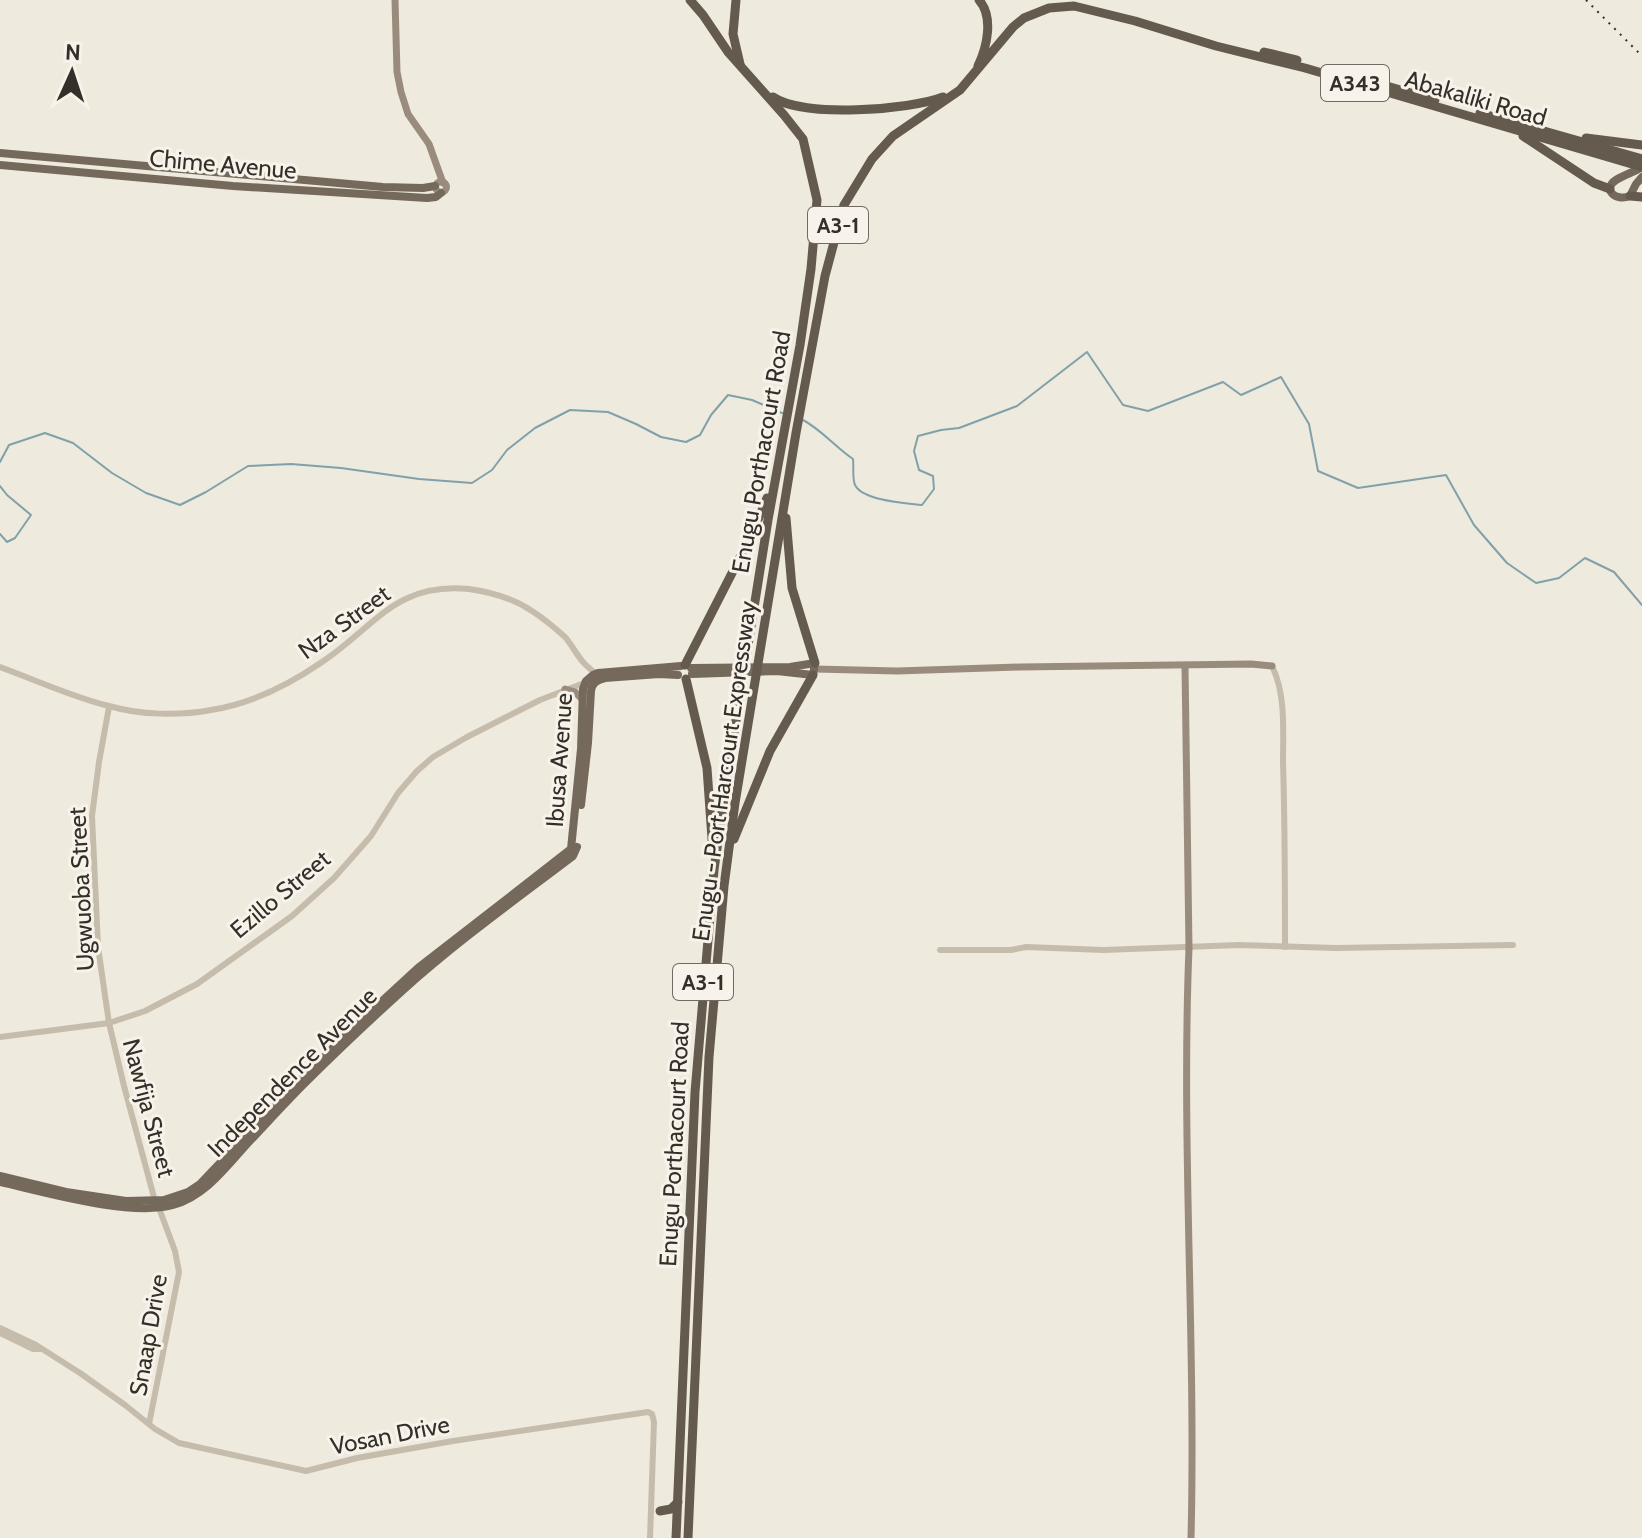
<svg xmlns="http://www.w3.org/2000/svg" width="1642" height="1538" viewBox="0 0 1642 1538" font-family="Cabin,sans-serif">
<style>
.lines{fill:none;stroke-linecap:round;stroke-linejoin:round}
.stream{stroke:#80a1a9;stroke-width:2}
.tertiary{stroke:#c6bcab;stroke-width:6}
.secondary{stroke:#9a8c7d;stroke-width:7}
.primary{stroke:#75695c;stroke-width:8}
.trunk{stroke:#655a4e;stroke-width:9}
.rail{stroke:#352f29;stroke-width:2;stroke-dasharray:2 6;stroke-linecap:butt}
.labels{text-anchor:middle;dominant-baseline:central;stroke-width:6;stroke-linejoin:round;paint-order:stroke}
.shield{fill:#f8f3ea;stroke:#706a63;stroke-width:2}
.shield-label{font-size:22px;font-weight:bold;fill:#352f29}
.street-label{font-size:24px;fill:#352f29;stroke:#f8f3ea}
</style>
<rect width="100%" height="100%" fill="#efeade"/>
<g class="lines">
<g class="stream">
<path d="M803,420C822,430 835,447 853,459C854,466 852,478 855,485C863,501 906,503 922,505L934,489L933,476L919,470L914,451L918,436L941,430L959,428L1017,406L1087,352L1123,405L1148,411L1223,382L1241,395L1281,377L1309,424L1318,471L1358,488L1446,475L1474,525L1507,563L1536,583L1559,578L1585,558L1614,572L1642,605"/>
<path d="M0,462L9,445L45,433L73,443L112,473L146,493L180,505L206,492L248,466L291,464L341,468L419,479L472,483L492,470L507,450L535,428L570,410L608,412L636,424L661,437L686,442L700,435L711,415L728,395L752,400L782,413"/>
<path d="M0,486L7,495L31,515L15,538L7,542L0,534"/>
</g>
<g class="tertiary">
<path d="M1272,666C1286,694 1283,731 1283,762C1285,824 1285,885 1285,947"/>
<path d="M0,667C36,680 72,697 109,706C140,715 179,716 211,710C250,704 290,684 322,662C375,627 395,582 469,589C490,592 513,598 532,611C543,618 555,628 565,637C572,645 576,654 583,662C586,666 592,670 596,674"/>
<path d="M109,707L99,762L92,816L98,947L109,1023L124,1086L155,1201"/>
<path d="M940,950H1011L1026,947L1103,950L1239,945L1336,948L1513,945"/>
<path d="M0,1037L109,1023L145,1011L197,984L292,916L334,878L371,836L398,793L417,771L433,757L467,737L540,700L584,683L587,684"/>
<path d="M0,1328L36,1345L80,1373L125,1405L155,1429L179,1443L306,1471L357,1458L453,1441L648,1412L652,1414L654,1422L650,1538"/>
<path d="M0,1333L33,1349H41"/>
<path d="M149,1424L179,1272L175,1251L159,1208"/>
</g>
<g class="secondary">
<path d="M395,0L397,72L401,92L408,114L429,144L443,183"/>
<circle cx="441" cy="187" r="5.5"/>
<path d="M1185,666L1189,948C1181,1145 1196,1341 1191,1538"/>
<path d="M815,669L897,671L1020,667L1251,664L1272,666"/>
<path d="M565,689L575,692L582,699"/>
</g>
<g class="primary">
<path d="M0,153L383,187L423,188L435,186"/>
<path d="M0,165L233,186L427,198L436,197L441,193"/>
<path d="M1642,167C1634,172 1624,175 1616,180C1602,189 1615,202 1630,196L1636,184L1642,177"/>
<path d="M691,668L790,667L815,663L813,675L777,671L692,674"/>
<path d="M581,805L588,743L591,691C592,683 597,680 605,678L659,674L678,675"/>
<path d="M0,1176L66,1192L126,1201L164,1200L188,1192L200,1184L286,1094L355,1026L418,968L571,849L581,749L583,689L586,681L593,675L598,673L681,666"/>
<path d="M0,1182C44,1192 130,1217 173,1205C205,1196 225,1168 247,1144C266,1124 285,1103 305,1083C336,1052 369,1021 402,991C455,943 515,900 573,856L577,847"/>
</g>
<g class="trunk">
<path d="M736,0L733,34L740,64"/>
<path d="M1264,52L1297,60"/>
<path d="M978,66C987,47 994,17 979,0"/>
<path d="M1342,73L1435,100"/>
<path d="M773,97C802,118 910,110 943,97"/>
<path d="M1480,113L1642,159"/>
<path d="M1523,136L1594,183L1610,189"/>
<path d="M1586,138L1642,145"/>
<path d="M1630,196L1642,197"/>
<path d="M786,518L792,588L815,663"/>
<path d="M685,665L753,532L767,498"/>
<path d="M686,679L707,768L713,853"/>
<path d="M734,839L770,751L813,675"/>
<path d="M660,1511L671,1509L678,1502"/>
<path d="M676,1538L695,1092L714,870L726,783L768,520L800,345L811,269L817,200L803,139L784,115L728,52L703,15L690,0"/>
<path d="M688,1538L709,1057L724,886L735,803L796,433L825,276L844,205L872,159L893,136L960,90L1013,27L1024,18L1049,8L1074,6L1135,21L1216,46L1305,68L1642,167"/>
</g>
<path class="rail" d="M1586,0L1642,56"/>
</g>
<g class="labels">
<g class="shield">
<rect x="1321" y="65" width="68" height="36" rx="6"/>
<rect x="808" y="207" width="60" height="36" rx="6"/>
<rect x="673" y="964" width="60" height="36" rx="6"/>
</g>
<g class="shield-label">
<text x="1355" y="83">A343</text>
<text x="838" y="225">A3-1</text>
<text x="703" y="982">A3-1</text>
</g>
<g class="street-label">
<text transform="translate(1476 98) rotate(16)">Abakaliki Road</text>
<text transform="translate(223 164) rotate(5)">Chime Avenue</text>
<text transform="translate(761 452) rotate(-80)">Enugu Porthacourt Road</text>
<text transform="translate(344 622) rotate(-36)">Nza Street</text>
<text transform="translate(559 760) rotate(-86)">Ibusa Avenue</text>
<text transform="translate(724 771) rotate(-82)">Enugu - Port Harcourt Expressway</text>
<text transform="translate(81 889) rotate(-93)">Ugwuoba Street</text>
<text transform="translate(280 894) rotate(-40)">Ezillo Street</text>
<text transform="translate(292 1072) rotate(-45)">Independence Avenue</text>
<text transform="translate(149 1108) rotate(75)">Nawfija Street</text>
<text transform="translate(674 1144) rotate(-87)">Enugu Porthacourt Road</text>
<text transform="translate(148 1335) rotate(-80)">Snaap Drive</text>
<text transform="translate(390 1435) rotate(-11)">Vosan Drive</text>
</g>
</g>
<g transform="translate(72 72) rotate(3)" stroke="#f8f3ea" stroke-width="6" paint-order="stroke">
<path d="M0-6L14 30L0 20L-14 30Z" fill="#352f29"/>
<text y="-12" font-size="22" font-weight="bold" text-anchor="middle" fill="#352f29">N</text>
</g>
</svg>
